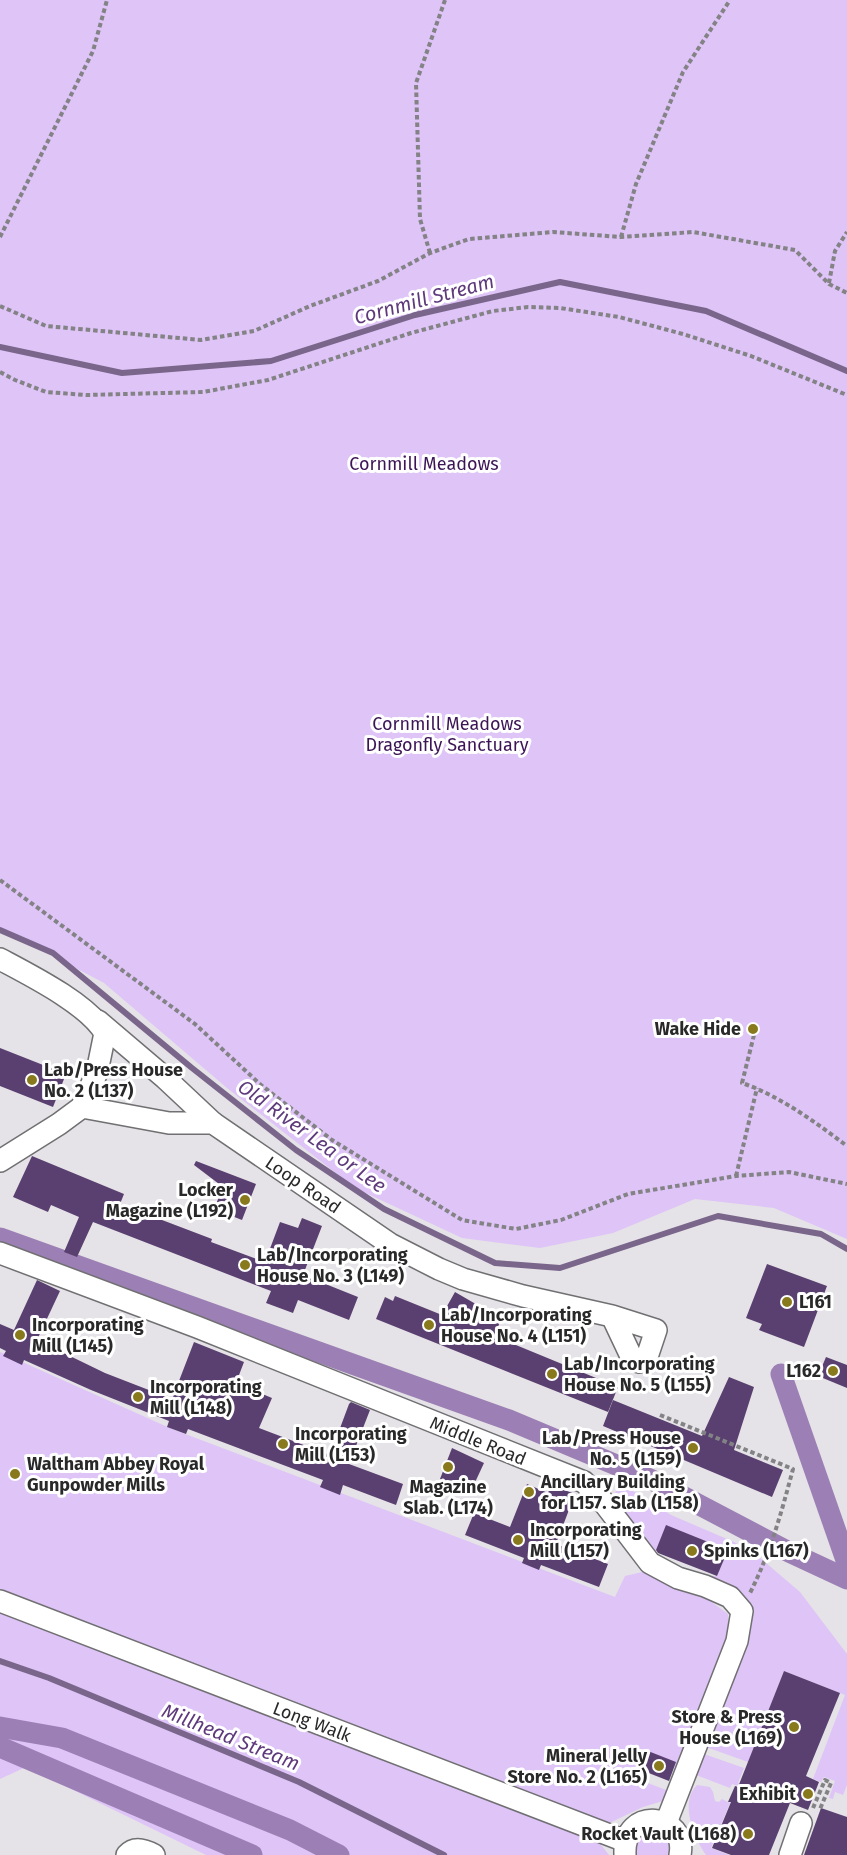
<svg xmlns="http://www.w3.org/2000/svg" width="847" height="1855" viewBox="0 0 847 1855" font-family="'Fira Sans',sans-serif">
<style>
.green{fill:#dec4f7}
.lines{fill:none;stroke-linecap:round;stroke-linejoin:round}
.stream{stroke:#7a668b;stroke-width:6}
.canal{stroke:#9c80b5;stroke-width:21}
.building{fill:#5a4070}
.minor-casing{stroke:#706f72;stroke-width:24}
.path{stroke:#838285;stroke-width:4;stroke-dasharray:4.5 3;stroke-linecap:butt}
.minor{stroke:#fff;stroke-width:21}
.poi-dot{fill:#89791d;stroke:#fff;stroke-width:2}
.labels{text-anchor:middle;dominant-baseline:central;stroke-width:6;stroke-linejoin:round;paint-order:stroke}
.park-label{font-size:18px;fill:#3c1556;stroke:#fff}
.poi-label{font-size:18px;font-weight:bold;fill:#29292a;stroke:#fff;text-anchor:start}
.street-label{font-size:18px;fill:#29292a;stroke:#fff}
.water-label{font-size:20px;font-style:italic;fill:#5e397b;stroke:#fff}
</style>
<rect width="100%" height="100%" fill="#e5e3e7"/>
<g class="green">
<path d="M0,0H847V1239L774,1208L695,1199L613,1233L540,1248L462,1238L355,1188L227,1088L104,983L0,928Z"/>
<path d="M0,1352L172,1429L615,1597L625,1576L651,1570L695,1590L728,1614L729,1642L679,1769L641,1755L632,1777L674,1793L666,1800L643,1807L603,1826L598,1841L609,1855H206L26,1767L0,1779Z"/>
<path d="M618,1488L633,1491L671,1515L734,1542L759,1557L800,1592L847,1654V1785L843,1795L835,1792L833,1799L829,1798L835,1781L824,1777L821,1782L813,1779L845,1695L784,1671L748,1762L706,1747L748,1623L701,1576H717L727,1550L666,1526L653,1560L609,1503Z"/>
<path d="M704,1754L744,1768L738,1783L745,1786L744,1788L732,1784L730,1788L696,1775Z"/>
<path d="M697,1785L710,1787L713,1792L715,1801L719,1802L722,1799L730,1803L711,1848L729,1855H706C694,1838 679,1802 697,1785Z"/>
<path d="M661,1825L676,1855H630L633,1835Z"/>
</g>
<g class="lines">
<g class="stream">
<path d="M0,347L122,373L271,361L415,315L560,282L706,311L847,371"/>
<path d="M0,930L53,953L192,1068L296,1150L384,1209L495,1263L560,1268L718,1216L821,1234L847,1249"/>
<path d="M0,1661L49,1678L299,1782L444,1855"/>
</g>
<g class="canal">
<path d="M0,1238L509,1420L652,1480L789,1552L847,1579"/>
<path d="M781,1374L847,1563"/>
<path d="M0,1727L62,1738L290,1830L339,1855"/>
<path d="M0,1747L252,1855"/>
</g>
</g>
<g class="building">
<path d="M0,1048L66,1074L53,1107L0,1086Z"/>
<path d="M32,1156L124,1194L120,1204L212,1239L211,1242L265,1262L280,1222L298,1228L302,1218L322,1226L303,1275L358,1297L349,1320L298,1300L293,1313L266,1303L271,1291L93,1222L77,1257L64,1252L79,1217L51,1205L48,1212L13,1197Z"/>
<path d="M196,1161L256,1184L242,1220L214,1209L223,1187L194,1165Z"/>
<path d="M767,1264L827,1286L804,1347L759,1330L762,1324L746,1318Z"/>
<path d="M37,1280L60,1291L37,1340L105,1373L172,1399L194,1342L244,1362L236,1383L272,1398L259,1428L330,1455L349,1404L351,1402L370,1410L349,1464L403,1484L396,1505L343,1485L340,1495L320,1487L323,1480L188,1429L186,1434L167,1427L169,1421L91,1390L24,1360L22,1365L3,1356L6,1351L0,1348V1324L14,1330Z"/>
<path d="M455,1292L474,1303L503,1315L494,1336L618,1387L608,1412L376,1319L385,1297L393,1301L395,1296L442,1315Z"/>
<path d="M826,1357L847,1365V1388L818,1376Z"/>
<path d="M729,1377L754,1387L734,1450L783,1470L772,1497L603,1426L613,1400L702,1436Z"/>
<path d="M452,1448L484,1463L471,1491L440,1479Z"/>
<path d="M527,1484L548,1493L551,1485L575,1494L556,1544L608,1564L599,1587L541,1565L539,1570L522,1563L524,1558L465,1535L474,1513L510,1527Z"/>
<path d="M666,1525L728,1550L717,1576L658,1553L656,1550Z"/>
<path d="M784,1671L840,1693L806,1776L819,1782L808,1810L790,1803L769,1855H731L712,1848L731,1802H728L735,1786L738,1787Z"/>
<path d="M648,1751L676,1762L669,1781L641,1770Z"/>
<path d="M821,1808L847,1817V1855H804Z"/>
</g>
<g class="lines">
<defs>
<g id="minor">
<path d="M0,959C30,975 88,1004 105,1033L97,1072L82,1107"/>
<path d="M98,1021L165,1078L213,1123"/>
<path d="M0,1161L59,1124L82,1107L169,1123H213L390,1244L439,1269L463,1279L523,1296L612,1316L656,1330L647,1357L639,1362L630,1354L612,1316"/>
<path d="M0,1253L197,1327L584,1482L601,1499L650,1563L678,1578L705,1586L730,1597L742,1611L737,1641L666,1823"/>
<path d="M0,1601L625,1841"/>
<path d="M625,1854C623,1805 688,1813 680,1855"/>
<path d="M127,1855C135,1846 145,1850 154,1855"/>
<path d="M790,1855L801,1823"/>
</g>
</defs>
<use href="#minor" class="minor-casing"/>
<g class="path">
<path d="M0,237L93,51L107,0"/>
<path d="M621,237L636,184L683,72L730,0"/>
<path d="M430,253L420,219L416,83L445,0"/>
<path d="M829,283L835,251L847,232"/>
<path d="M0,306L46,326L201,340L254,331L310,306L378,281L430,253L469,239L553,232L621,237L693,232L795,250L829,284L847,293"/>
<path d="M0,372L15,380L46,392L86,395L203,392L268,380L411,333L493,311L528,307L560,308L619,317L683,334L751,356L847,395"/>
<path d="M0,880L195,1024L261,1085L332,1140L462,1220L516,1229L561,1220L628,1194L736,1176L789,1172L847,1184"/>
<path d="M754,1035L742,1083C780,1096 815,1122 847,1146"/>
<path d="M736,1176L757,1088"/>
<path d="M660,1415L793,1469C781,1514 771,1551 750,1593"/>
<path d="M813,1808L825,1780L831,1783L820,1809"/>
</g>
<use href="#minor" class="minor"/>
</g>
<g class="poi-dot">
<circle cx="753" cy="1029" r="6"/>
<circle cx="32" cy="1080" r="6"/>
<circle cx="245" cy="1200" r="6"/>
<circle cx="245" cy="1265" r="6"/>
<circle cx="787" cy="1302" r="6"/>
<circle cx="429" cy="1325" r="6"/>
<circle cx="20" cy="1335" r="6"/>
<circle cx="833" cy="1371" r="6"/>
<circle cx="552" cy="1374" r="6"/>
<circle cx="138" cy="1397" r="6"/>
<circle cx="283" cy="1444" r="6"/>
<circle cx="693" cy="1448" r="6"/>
<circle cx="448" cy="1467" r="6"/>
<circle cx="15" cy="1474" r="6"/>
<circle cx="529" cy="1492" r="6"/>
<circle cx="518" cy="1540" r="6"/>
<circle cx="692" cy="1551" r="6"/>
<circle cx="794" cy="1727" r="6"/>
<circle cx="659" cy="1766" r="6"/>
<circle cx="808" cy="1794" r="6"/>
<circle cx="748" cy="1834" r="6"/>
</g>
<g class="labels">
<g class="park-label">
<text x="424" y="464">Cornmill Meadows</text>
<text x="447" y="724">Cornmill Meadows<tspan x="447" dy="21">Dragonfly Sanctuary</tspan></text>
</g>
<g class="poi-label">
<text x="741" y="1029" text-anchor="end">Wake Hide</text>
<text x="44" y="1070">Lab/Press House<tspan x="44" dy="21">No. 2 (L137)</tspan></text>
<text x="233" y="1190" text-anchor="end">Locker<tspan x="233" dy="21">Magazine (L192)</tspan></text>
<text x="257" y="1255">Lab/Incorporating<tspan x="257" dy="21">House No. 3 (L149)</tspan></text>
<text x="799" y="1302">L161</text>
<text x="441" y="1315">Lab/Incorporating<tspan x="441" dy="21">House No. 4 (L151)</tspan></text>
<text x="32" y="1325">Incorporating<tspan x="32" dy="21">Mill (L145)</tspan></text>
<text x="564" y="1364">Lab/Incorporating<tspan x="564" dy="21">House No. 5 (L155)</tspan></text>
<text x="821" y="1371" text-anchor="end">L162</text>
<text x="150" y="1387">Incorporating<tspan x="150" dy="21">Mill (L148)</tspan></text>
<text x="295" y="1434">Incorporating<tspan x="295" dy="21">Mill (L153)</tspan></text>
<text x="681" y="1438" text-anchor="end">Lab/Press House<tspan x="681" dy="21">No. 5 (L159)</tspan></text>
<text x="27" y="1464">Waltham Abbey Royal<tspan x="27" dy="21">Gunpowder Mills</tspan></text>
<text x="541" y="1482">Ancillary Building<tspan x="541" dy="21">for L157. Slab (L158)</tspan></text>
<text x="448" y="1487" text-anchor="middle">Magazine<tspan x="448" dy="21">Slab. (L174)</tspan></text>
<text x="530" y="1530">Incorporating<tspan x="530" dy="21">Mill (L157)</tspan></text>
<text x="704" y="1551">Spinks (L167)</text>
<text x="782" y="1717" text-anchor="end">Store &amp; Press<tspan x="782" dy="21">House (L169)</tspan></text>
<text x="647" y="1756" text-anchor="end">Mineral Jelly<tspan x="647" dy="21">Store No. 2 (L165)</tspan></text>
<text x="796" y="1794" text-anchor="end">Exhibit</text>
<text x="736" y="1834" text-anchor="end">Rocket Vault (L168)</text>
</g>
<g class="street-label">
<text transform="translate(303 1185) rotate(34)">Loop Road</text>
<text transform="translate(478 1441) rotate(22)">Middle Road</text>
<text transform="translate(312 1722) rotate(21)">Long Walk</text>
</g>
<g class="water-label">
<text transform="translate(424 299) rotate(-15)">Cornmill Stream</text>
<text transform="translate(312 1136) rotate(36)">Old River Lea or Lee</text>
<text transform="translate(231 1737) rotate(22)">Millhead Stream</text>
</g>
</g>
</svg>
